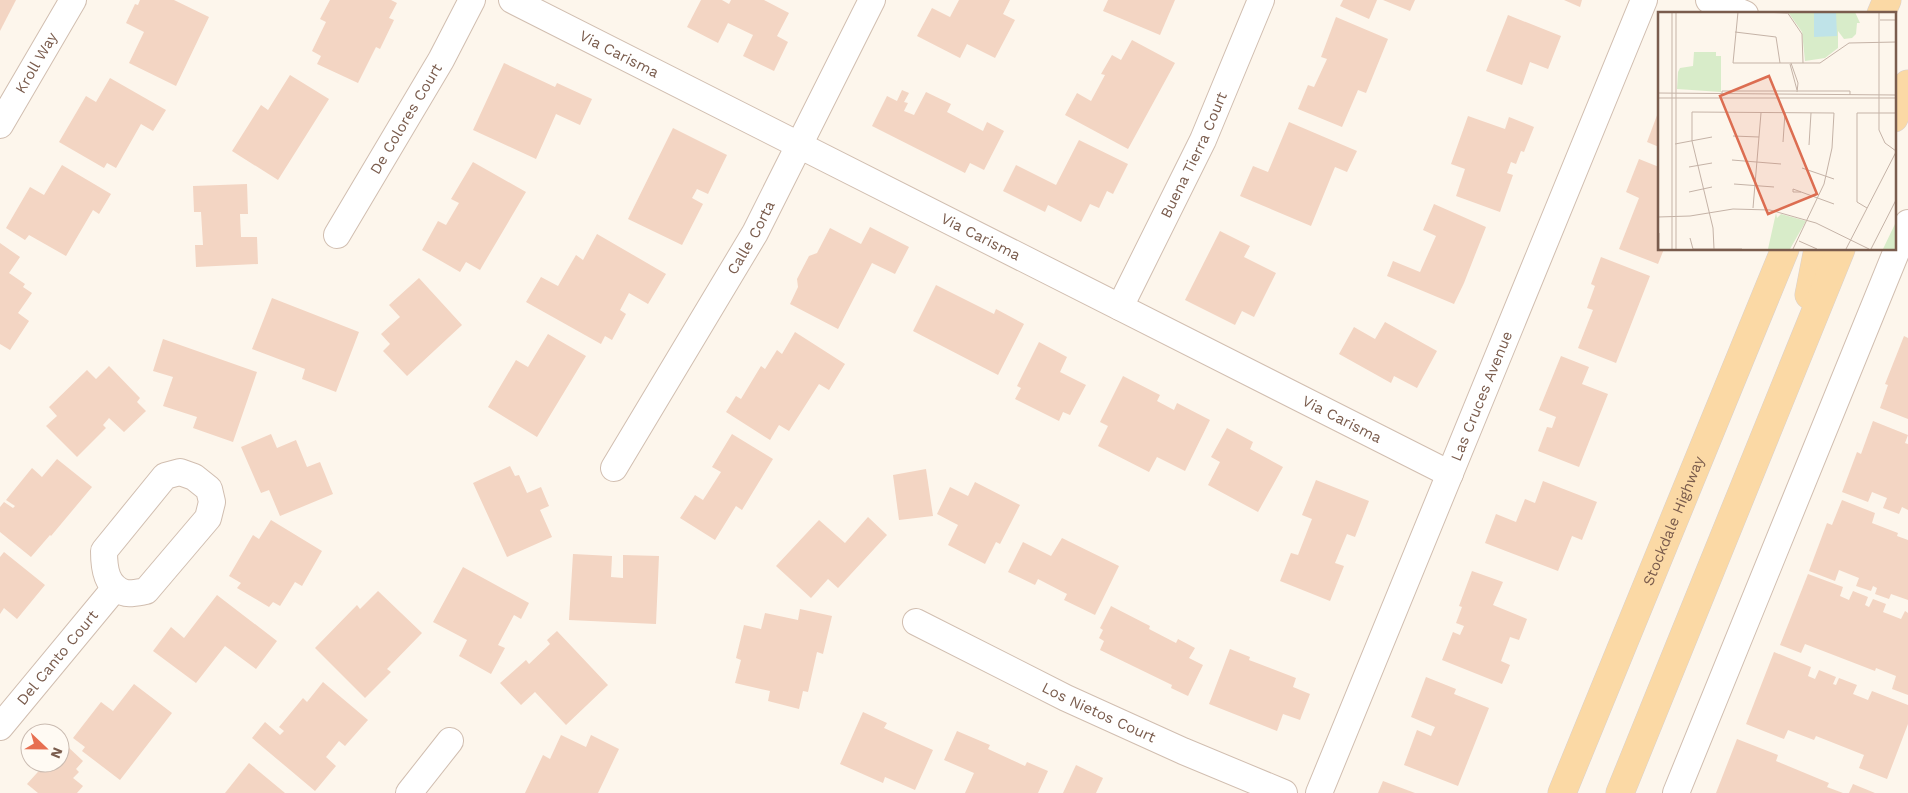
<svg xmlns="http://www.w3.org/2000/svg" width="1908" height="793" viewBox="0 0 1908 793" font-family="'Work Sans',sans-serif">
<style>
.building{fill:#f3d5c3}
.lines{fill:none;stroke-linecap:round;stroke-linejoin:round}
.minor-casing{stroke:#d1beb0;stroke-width:28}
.major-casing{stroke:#dad1cd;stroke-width:29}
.minor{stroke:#fff;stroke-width:26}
.major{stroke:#fbd9a5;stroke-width:28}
.labels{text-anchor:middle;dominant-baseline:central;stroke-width:4;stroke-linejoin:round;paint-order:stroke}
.street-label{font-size:15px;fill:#7a5c4d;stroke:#fffaf3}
.inset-road{fill:none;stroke:#c5b3a7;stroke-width:1}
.view{fill:#dc6d51;fill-opacity:0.15;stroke:#dc6d51;stroke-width:2.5}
.inset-edge{fill:none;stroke:#7a5c4d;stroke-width:2.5}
</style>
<rect width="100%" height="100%" fill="#fdf6ec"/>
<g class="building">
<path d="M0,0H16L0,31Z"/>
<path d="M140,0H174L209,17L176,86L129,63L144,32L126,23L135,4L138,5Z"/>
<path d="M330,0H391L397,3L389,18L394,20L380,49L376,47L358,83L317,64L321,56L312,51L326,22L320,19Z"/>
<path d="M701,0H722L729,4L731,0H764L789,13L777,36L788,42L774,71L743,56L753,35L728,23L718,43L687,27Z"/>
<path d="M959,0H1010L1003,14L1015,20L995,58L967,44L960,58L917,36L932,8L950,17Z"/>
<path d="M1108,0H1175L1160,35L1103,11Z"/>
<path d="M1343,0H1377L1369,19L1340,6Z"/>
<path d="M1383,0H1415L1410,11Z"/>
<path d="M1564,0H1582L1580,7Z"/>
<path d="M1508,15L1561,36L1548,69L1530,62L1522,85L1486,71Z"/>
<path d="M1336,17L1388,39L1366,93L1358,90L1342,127L1298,109L1308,85L1314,87L1327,59L1321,57Z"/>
<path d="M1132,40L1175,63L1128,149L1065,115L1077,93L1091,101L1105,75L1101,74L1112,55L1121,60Z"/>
<path d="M504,63L555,87L557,83L592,99L580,125L556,114L536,159L473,130Z"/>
<path d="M290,75L329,99L278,180L232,151L261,105L268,110Z"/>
<path d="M110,78L166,110L153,131L141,124L116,168L107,163L104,168L59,142L86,96L96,102Z"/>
<path d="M902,90L909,93L904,102L908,103L904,111L914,115L926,92L951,104L947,112L983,131L987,122L1004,131L984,170L970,163L965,173L872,126L887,96L897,101Z"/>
<path d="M1659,110V147L1647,142Z"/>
<path d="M1468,116L1505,129L1509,117L1534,127L1524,152L1521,151L1516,164L1511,162L1507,173L1513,175L1500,212L1456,196L1465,169L1451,164Z"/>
<path d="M1289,122L1357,151L1347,172L1335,167L1311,226L1240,196L1253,166L1268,172Z"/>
<path d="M673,128L727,155L708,194L697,189L692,198L703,204L682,245L628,219Z"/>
<path d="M1079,140L1128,164L1113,194L1107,191L1099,208L1090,204L1081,222L1048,205L1045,212L1003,191L1016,165L1056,185Z"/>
<path d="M1639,159L1659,167V249H1664L1658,264L1619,249L1639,198L1626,192Z"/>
<path d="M473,162L526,192L480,270L466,262L460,272L422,250L438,221L446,225L459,203L451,199Z"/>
<path d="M62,165L111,194L99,214L93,210L66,256L29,235L25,240L6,228L30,187L44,195Z"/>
<path d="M247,184L248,214H240L241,237H257L258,264L196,267L195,245H203L201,212H194L193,186Z"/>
<path d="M1434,204L1486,227L1464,283L1454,304L1387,276L1393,261L1420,272L1436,236L1423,230Z"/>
<path d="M870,227L909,247L895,274L872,263L838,329L790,304L798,287L797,279L809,256L817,253L830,228L861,244Z"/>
<path d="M1220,231L1250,246L1244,257L1276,273L1254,317L1242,311L1235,325L1185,300Z"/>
<path d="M597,234L666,274L648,304L629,293L620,310L626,314L612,340L605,336L601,344L526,302L541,277L558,286L576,255L583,260Z"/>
<path d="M0,243L20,257L9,273L25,284L23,287L32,293L18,313L29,321L10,350L0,344Z"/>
<path d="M1601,257L1650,276L1616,363L1578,348L1593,310L1587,308L1595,286L1591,284Z"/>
<path d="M419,278L462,325L407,376L383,351L390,344L381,334L400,317L389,305Z"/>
<path d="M936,285L994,314L996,309L1024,324L998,375L913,331Z"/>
<path d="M272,298L359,332L336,392L302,379L305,369L252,349Z"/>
<path d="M1385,322L1437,351L1417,388L1394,376L1391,383L1339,354L1354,327L1375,339Z"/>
<path d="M795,332L845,364L829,390L819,384L789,431L779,425L770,440L726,412L736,396L741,399L761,366L765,369L777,350L782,354Z"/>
<path d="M548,334L586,356L537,437L488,407L516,360L528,367Z"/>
<path d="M1904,336L1908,338V419L1880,408L1888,385L1885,384Z"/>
<path d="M163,339L257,372L233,442L193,428L197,417L163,406L173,377L153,371Z"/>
<path d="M1039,342L1067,357L1060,372L1086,385L1070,415L1063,412L1059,421L1015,399L1021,388L1017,386Z"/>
<path d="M1561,356L1589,367L1582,384L1608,394L1579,467L1538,451L1547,427L1552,428L1556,417L1539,410Z"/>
<path d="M109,366L140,398L137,402L146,411L124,432L109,418L103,425L106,428L77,457L46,426L57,416L49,407L87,370L96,379Z"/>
<path d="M1123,376L1160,395L1157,401L1174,410L1177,403L1210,420L1185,471L1157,457L1149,472L1098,446L1108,426L1100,422Z"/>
<path d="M1873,421L1908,435L1905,443L1908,444V510L1902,507L1899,514L1883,508L1887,498L1872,492L1868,502L1842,492L1857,452L1861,454Z"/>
<path d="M1227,428L1253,442L1250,449L1283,467L1258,512L1208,485L1220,462L1211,457Z"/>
<path d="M271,434L277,448L296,440L307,467L320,462L333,494L280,516L269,490L261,493L241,447Z"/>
<path d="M732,434L773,459L742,510L736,506L715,540L680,518L695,495L703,500L721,472L712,467Z"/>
<path d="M57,459L92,487L51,536L50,535L31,557L0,532V507L4,502L13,508L15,506L6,500L32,468L42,477Z"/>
<path d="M510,466L515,476L519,475L527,493L541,487L549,506L540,510L552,537L507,557L473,483Z"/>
<path d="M926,469L933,516L899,520L893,475Z"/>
<path d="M1316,480L1369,501L1355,537L1347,534L1335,563L1344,566L1330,601L1280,581L1291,553L1298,555L1312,519L1302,515Z"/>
<path d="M1543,481L1597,502L1582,540L1572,536L1558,571L1485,543L1496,514L1516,522L1525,499L1535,503Z"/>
<path d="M975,482L1020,505L1000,544L996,542L985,564L948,545L958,525L937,514L950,487L968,496Z"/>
<path d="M1842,500L1875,513L1872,523L1898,533L1897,536L1908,540V600L1891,594L1889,599L1875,594L1877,588L1873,586L1871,591L1856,586L1859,578L1839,570L1835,581L1809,571L1827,523L1832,525Z"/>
<path d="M868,517L887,535L838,588L828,579L811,598L776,566L819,520L845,543Z"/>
<path d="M271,520L322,551L302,586L295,582L280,606L273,602L269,607L237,588L241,583L229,576L253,535L259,539Z"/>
<path d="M1062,538L1119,566L1095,615L1064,600L1067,594L1038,579L1035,585L1008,572L1023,542L1051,556Z"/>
<path d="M4,552L45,585L17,619L4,608L0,614V557Z"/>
<path d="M573,554L612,556L611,577L623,578V555L659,556L656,624L569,620Z"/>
<path d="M463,567L529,603L521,619L514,615L498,645L505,648L491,674L459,656L467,640L433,622Z"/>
<path d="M1472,571L1503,582L1493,605L1527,619L1519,640L1510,637L1501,661L1510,665L1502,684L1442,660L1453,632L1460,635L1464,626L1456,623L1462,607L1459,606Z"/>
<path d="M1808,574L1843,587L1840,596L1849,600L1853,591L1868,597L1865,605L1869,607L1873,599L1886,604L1883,612L1901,619L1905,611L1908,613V695L1892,689L1896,676L1876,668L1875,671L1805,644L1801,653L1780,645Z"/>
<path d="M378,591L422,633L387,669L391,672L365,698L315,648L357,605L360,609Z"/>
<path d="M217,595L277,641L256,669L225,646L196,683L153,651L171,627L184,638Z"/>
<path d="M1111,606L1150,626L1149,629L1176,643L1178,639L1195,648L1189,658L1203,665L1188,696L1171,688L1172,685L1100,650L1104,641L1099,638L1103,630L1100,628Z"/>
<path d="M800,609L832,616L823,654L817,652L808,692L803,691L799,709L768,701L770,691L735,683L741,660L736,658L744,625L761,629L765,613L798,620Z"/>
<path d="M557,631L608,685L566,725L535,692L521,705L500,683L526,660L529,664L550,644L547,640Z"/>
<path d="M1230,649L1250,657L1249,660L1296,678L1293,687L1310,694L1300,720L1283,714L1277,731L1209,704Z"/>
<path d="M1774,652L1811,667L1808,676L1815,679L1819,670L1836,677L1833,684L1836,685L1839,678L1857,685L1853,694L1868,700L1872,691L1908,705V724L1887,779L1859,768L1864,755L1816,736L1814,740L1788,730L1784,739L1746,724Z"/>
<path d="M1426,677L1456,689L1454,694L1489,708L1458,786L1404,765L1417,730L1431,736L1435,727L1411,717Z"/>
<path d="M323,682L368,720L345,746L339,741L326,757L336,766L315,791L252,738L265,722L280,735L284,731L279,727L303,698L307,702Z"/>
<path d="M134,684L172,713L120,780L82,751L85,747L73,738L101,702L113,711Z"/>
<path d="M863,712L887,723L884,728L933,750L915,790L885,777L883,783L840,764Z"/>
<path d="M957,731L990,745L988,749L1025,766L1027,762L1048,771L1038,793H965L974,773L944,760Z"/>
<path d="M561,735L586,747L591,735L619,749L598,793H525L543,755L550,759Z"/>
<path d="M1737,739L1778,755L1776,761L1829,783L1827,787L1843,793H1716Z"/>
<path d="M67,746L83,761L76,769L79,772L73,778L83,786L77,793H38L27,784L46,763H60V754Z"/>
<path d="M249,763L285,793H225Z"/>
<path d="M1076,765L1103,778L1096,793H1063Z"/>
<path d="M1383,781L1415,793H1378Z"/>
<path d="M1853,784L1875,793H1849Z"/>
</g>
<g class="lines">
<defs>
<g id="minor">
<path id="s1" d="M512,0L1450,474"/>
<path d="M1709,0L1745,14"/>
<path id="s2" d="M0,125L73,0"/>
<path id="s3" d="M337,235L441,60L472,0"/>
<path id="s4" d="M1120,307L1203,140L1261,0"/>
<path id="s5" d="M614,468L755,233L872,0"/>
<path d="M180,472L194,477L209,489L212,502L208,518L146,591C140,592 132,594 126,593C106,588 104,568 104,551L165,476Z"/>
<path id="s6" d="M916,622L1066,698L1183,751L1284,793"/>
<path id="s7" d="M0,727L115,588"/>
<path d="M409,793L450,741"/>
<path id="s8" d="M1319,793L1644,0"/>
<path d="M1676,793L1908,223"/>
</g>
<g id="major">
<path d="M1881,14L1887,0"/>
<path d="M1894,118L1908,84"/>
<path d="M1809,295L1818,249"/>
<path id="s9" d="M1562,793L1785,249"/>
<path d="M1620,793L1841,249"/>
</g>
</defs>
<use href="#minor" class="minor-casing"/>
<use href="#major" class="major-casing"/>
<use href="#minor" class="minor"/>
<use href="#major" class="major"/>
</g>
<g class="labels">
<g class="street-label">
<text stroke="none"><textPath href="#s1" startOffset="120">Via Carisma</textPath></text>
<text stroke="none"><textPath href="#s2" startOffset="72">Kroll Way</textPath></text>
<text stroke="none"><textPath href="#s3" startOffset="135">De Colores Court</textPath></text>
<text stroke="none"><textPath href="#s4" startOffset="169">Buena Tierra Court</textPath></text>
<text stroke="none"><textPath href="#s1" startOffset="525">Via Carisma</textPath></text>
<text stroke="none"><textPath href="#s5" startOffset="268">Calle Corta</textPath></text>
<text stroke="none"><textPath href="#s8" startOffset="429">Las Cruces Avenue</textPath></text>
<text stroke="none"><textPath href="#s1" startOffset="930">Via Carisma</textPath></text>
<text stroke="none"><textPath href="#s9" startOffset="294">Stockdale Highway</textPath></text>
<text stroke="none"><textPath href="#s7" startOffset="90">Del Canto Court</textPath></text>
<text stroke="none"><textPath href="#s6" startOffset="204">Los Nietos Court</textPath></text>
</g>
</g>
<g transform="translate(1658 12)">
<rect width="238" height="238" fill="#fdf6ec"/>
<path d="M130,0H197L202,11H199L198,22L194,26L186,27L180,19V36L167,46L147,49L144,20ZM36,40H58V44H63V80L19,77L20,60L22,56L35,54ZM118,201L119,206L123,202L148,209L132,237H110ZM237,212V237H225Z" fill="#d8ecc9"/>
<path d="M156,0H178L179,24L156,25Z" fill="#bfe3e8"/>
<path class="inset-road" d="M14,0V237M18,0V237M80,0L75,51H162L191,31L238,30M102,0L129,1M129,0L144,22L145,51M221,0V118L227,131L238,139M222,8H238M77,20L118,25L122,51M133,51L140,71L139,80M132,52L139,78M0,81L238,83M64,82V79H192V83M0,86H238M75,124L101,125M125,130L127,101M17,132L54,125M151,133L153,101M74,148L123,152M31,155L54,151M144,156L176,167M76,172L116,175M31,180L54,175M143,180H135V177L176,192M95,196L103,101M209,196L199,190V101H238M0,205L32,204L75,197L112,198L158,211L211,237M1,221V237M32,226L35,237H84M141,229L159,237M56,237L55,216L34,129V100L176,101L174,136L166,172L135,237M188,237L238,140M213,237L238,188"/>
<path class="view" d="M111,64L159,182L110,202L62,84Z"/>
<rect width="238" height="238" class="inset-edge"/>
</g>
<g transform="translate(45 748) rotate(112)"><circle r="24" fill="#fffaf3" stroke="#cabbb1"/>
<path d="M0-4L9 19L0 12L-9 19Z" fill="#e76f51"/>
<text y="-8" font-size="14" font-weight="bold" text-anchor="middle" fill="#7a5c4d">N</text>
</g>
</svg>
